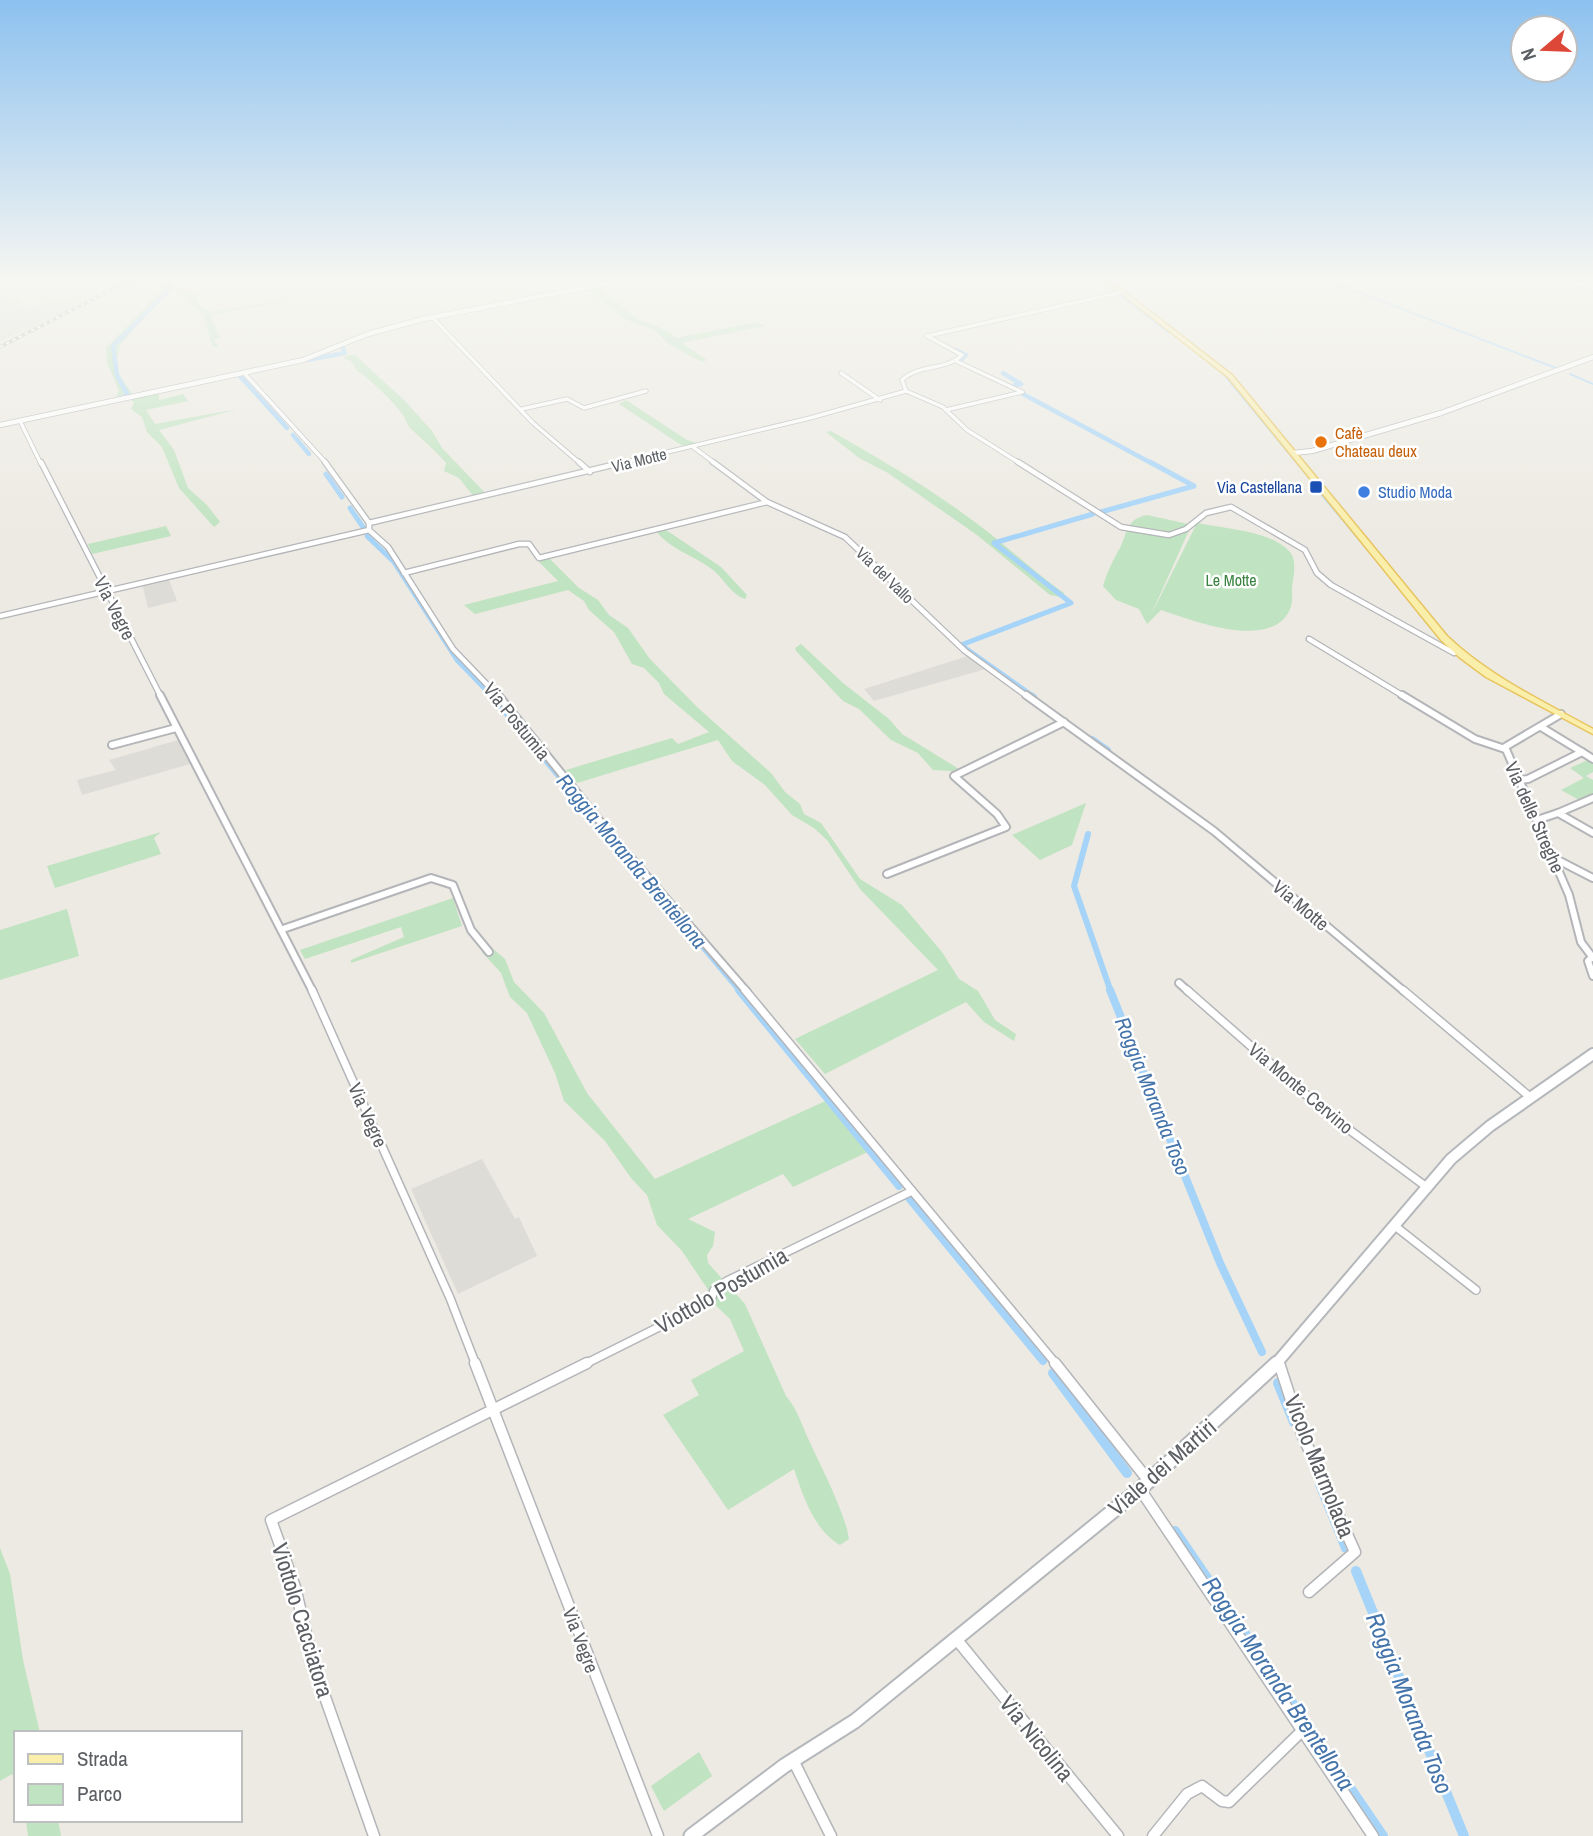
<svg xmlns="http://www.w3.org/2000/svg" width="1593" height="1836" viewBox="0 0 1593 1836" font-family="'Archivo Narrow',sans-serif">
<style>
.industrial{fill:#dedcd7}
.green{fill:#c0e3c1}
.lines{fill:none;stroke-linecap:round;stroke-linejoin:round}
.stream{stroke:#a6d4f9;stroke-width:2}
.canal-far4{stroke:#a6d4f9;stroke-width:4.5}
.canal-far3{stroke:#a6d4f9;stroke-width:5}
.canal-far2{stroke:#a6d4f9;stroke-width:6}
.canal-far1{stroke:#a6d4f9;stroke-width:8}
.canal{stroke:#a6d4f9;stroke-width:10}
.minor-far4-casing{stroke:#b3b5b9;stroke-width:5}
.minor-far3-casing{stroke:#b3b5b9;stroke-width:7}
.minor-far2-casing{stroke:#b3b5b9;stroke-width:10}
.minor-far1-casing{stroke:#b3b5b9;stroke-width:10}
.minor-casing{stroke:#b3b5b9;stroke-width:13}
.tertiary-casing{stroke:#b3b5b9;stroke-width:6}
.secondary-far2-casing{stroke:#b4b7bc;stroke-width:7}
.secondary-far1-casing{stroke:#b4b7bc;stroke-width:14}
.secondary-casing{stroke:#b4b7bc;stroke-width:17}
.primary-casing{stroke:#e8c460;stroke-width:3}
.minor-far4{stroke:#fff;stroke-width:3.5}
.minor-far3{stroke:#fff;stroke-width:4.5}
.minor-far2{stroke:#fff;stroke-width:6}
.minor-far1{stroke:#fff;stroke-width:7}
.minor{stroke:#fff;stroke-width:10}
.tertiary{stroke:#fff;stroke-width:4.5}
.secondary-far2{stroke:#fff;stroke-width:5}
.secondary-far1{stroke:#fff;stroke-width:10}
.secondary{stroke:#fff;stroke-width:13}
.primary{fill:#f9eeaa;fill-rule:evenodd}
.rail-casing{stroke:#b1b2b2;stroke-width:3.5}
.rail{stroke:#fff;stroke-width:2;stroke-dasharray:3.5;stroke-linecap:butt}
.food-dot{fill:#e8710a;stroke:#fff;stroke-width:2.5}
.transit-dot{fill:#1a4fb4;stroke:#fff;stroke-width:2.5}
.shop-dot{fill:#3f7fe0;stroke:#fff;stroke-width:2.5}
.labels{text-anchor:middle;dominant-baseline:central;stroke-width:5;stroke-linejoin:round;paint-order:stroke}
.far-food-label{font-size:16px;fill:#c56008;stroke:#fff;text-anchor:start}
.far-street-label{font-size:16px;fill:#5b5e62;stroke:#fff}
.far-transit-label{font-size:16px;fill:#164399;stroke:#fff;text-anchor:end}
.far-shop-label{font-size:16px;fill:#366cbe;stroke:#fff;text-anchor:start}
.far-park-label{font-size:16px;fill:#3a823f;stroke:#fff}
.street-label{font-size:19px;fill:#5b5e62;stroke:#fff}
.water-label{font-size:21px;font-style:italic;fill:#4474aa;stroke:#fff}
.near-street-label{font-size:23px;fill:#5b5e62;stroke:#fff}
.near-water-label{font-size:24px;font-style:italic;fill:#4474aa;stroke:#fff}
</style>
<rect width="100%" height="100%" fill="#eceae2"/>
<g class="industrial">
<path d="M0,296L20,298L22,307L69,299L77,306L0,341Z"/>
<path d="M168,577L177,601L148,608L142,583Z"/>
<path d="M968,656L986,669L874,701L864,689Z"/>
<path d="M178,740L190,764L82,795L77,780L116,770L109,760Z"/>
<path d="M482,1159L515,1219L519,1217L537,1256L458,1294L411,1189Z"/>
</g>
<g class="green">
<path d="M133,279H168L174,286L195,295L200,306L210,312L297,298L211,316L220,338L214,340L219,347H213L203,315L181,293L170,289L120,345L115,369L133,395L116,396L119,391L107,363L106,348L162,290L157,281L117,287Z"/>
<path d="M596,286L638,319L669,331L676,338L757,322L765,326L682,343L707,360L702,362L670,345L654,330L624,319L588,289Z"/>
<path d="M349,355H355L405,401L432,431L442,448L488,496L474,497L459,478L444,471L446,463C435,450 423,440 411,429C407,425 406,419 403,415C399,407 364,373 357,371L351,361L343,358Z"/>
<path d="M159,392V400L183,394L188,401L146,410L155,424L238,409L159,430L174,450L188,488L207,505L220,522L214,527L179,488L162,447L147,432L142,417L131,409L134,403L131,399Z"/>
<path d="M626,400L687,440L700,444L687,448L678,443L619,404Z"/>
<path d="M831,431C880,459 930,488 976,523C1006,545 1033,571 1064,593L1065,598L1050,595L977,535L888,473L859,458L826,432Z"/>
<path d="M758,502L762,504L666,530L721,567L747,595L745,599C732,595 724,579 713,570C694,555 670,550 655,530L659,526Z"/>
<path d="M1147,515L1188,524L1190,528L1150,617L1197,523C1225,529 1269,530 1289,551C1298,561 1293,576 1292,588C1292,594 1293,603 1290,609C1272,652 1191,620 1161,610L1147,624L1139,609L1116,600L1103,586C1107,572 1113,560 1120,548C1128,532 1126,519 1147,515Z"/>
<path d="M166,526L171,536L92,554L88,544Z"/>
<path d="M547,556L579,588L598,600L609,615L628,628L650,659L697,707L771,773L785,792L800,804L804,814L821,823L860,879L902,905L942,952L959,979L978,991L995,1020L1016,1034L1014,1041L984,1022L966,1002L825,1074L795,1039L938,970L860,889L827,840L814,828L792,815L765,785L732,761L718,740L577,783L566,770L672,738L678,744L709,732L664,694L659,683L644,668L632,664L614,632L589,610L584,601L568,590L475,614L464,605L558,581L539,562V558Z"/>
<path d="M801,644L843,683L889,719L902,734L964,772L933,770L918,753L891,740L859,709L843,701L796,651L795,648Z"/>
<path d="M1590,759L1593,761V772L1586,776L1593,780V795L1579,800L1561,790L1584,778L1570,768Z"/>
<path d="M1086,803L1072,845L1040,860L1012,835Z"/>
<path d="M161,832L154,838L161,854L55,888L47,866Z"/>
<path d="M453,898L462,926L351,963V960L404,937L401,927L305,959L300,950Z"/>
<path d="M67,909L79,956L0,980V930Z"/>
<path d="M492,948L505,959L514,982L544,1013L587,1093L655,1179L832,1098L874,1149L793,1187L783,1174L688,1219L715,1232L713,1246L707,1255L708,1263L745,1304L786,1396C796,1408 800,1420 806,1434C820,1465 837,1496 847,1529L849,1539L840,1545C814,1530 803,1496 794,1469L728,1510L663,1415L699,1395L691,1380L744,1351L730,1319L711,1301L707,1288L682,1251L657,1225L647,1195L631,1178L605,1141L564,1101L555,1073L527,1013L510,997L501,973L482,952Z"/>
<path d="M0,1548L10,1574L23,1660L40,1733H16V1782L12,1774L0,1781Z"/>
<path d="M699,1752L712,1776L664,1811L651,1786Z"/>
<path d="M26,1820H58L61,1836H28Z"/>
</g>
<g class="lines">
<g class="stream">
<path d="M1324,279L1556,368"/>
<path d="M1120,295L1168,332"/>
<path d="M1222,372L1312,481"/>
<path d="M1570,374L1593,384"/>
<path d="M1322,495L1373,556"/>
<path d="M1411,603L1427,623"/>
</g>
<g class="canal-far4">
<path d="M1100,279L1117,291"/>
<path d="M956,350L966,355L960,361"/>
<path d="M307,360L345,353L342,346"/>
<path d="M1003,373L1021,384L1015,385"/>
<path d="M240,376L287,428"/>
<path d="M1023,394L1153,464"/>
<path d="M121,398L128,396L117,375L113,346L168,291L164,279"/>
<path d="M293,435L309,454"/>
</g>
<g class="canal-far3">
<path d="M326,474L342,497"/>
<path d="M350,508L363,527"/>
<path d="M1101,512L1194,486L1150,462"/>
<path d="M367,536L394,562L457,660L493,697"/>
<path d="M1034,697L961,645L1071,603L994,543L1093,514"/>
</g>
<g class="canal-far2">
<path d="M491,695L604,830"/>
<path d="M1031,695L1034,697"/>
<path d="M1092,739L1108,750"/>
<path d="M1088,834L1074,886L1111,992"/>
<path d="M673,911L741,992"/>
</g>
<g class="canal-far1">
<path d="M739,990L899,1186"/>
<path d="M1110,990L1220,1263L1262,1352"/>
<path d="M909,1198L1043,1361"/>
</g>
<g class="canal">
<path d="M1053,1373L1127,1473"/>
<path d="M1278,1383L1294,1422"/>
<path d="M1320,1484L1346,1548"/>
<path d="M1175,1531L1383,1836"/>
<path d="M1356,1571L1464,1836"/>
</g>
<defs>
<g id="minor-far4">
<path d="M432,317L533,423L581,464"/>
<path d="M956,361L1022,392"/>
<path d="M244,373L327,464"/>
<path d="M841,373L880,400"/>
<path d="M906,391L902,380C918,364 946,371 962,355L927,336L1123,292"/>
<path d="M522,409L567,399L584,408L646,391"/>
<path d="M946,410L1022,392"/>
<path d="M20,421L41,464"/>
<path d="M693,447L716,464"/>
<path d="M617,464L810,418L906,391L943,407L967,430L1021,464"/>
</g>
<g id="minor-far3">
<path d="M41,462L161,697"/>
<path d="M325,462L369,523V530L388,547L453,649L499,697"/>
<path d="M579,462L590,472"/>
<path d="M713,462L767,502L845,537L965,651L1028,697"/>
<path d="M1018,462L1121,527L1169,535L1186,529L1206,513L1231,507L1305,550L1317,573L1331,585L1454,653"/>
<path d="M369,523L625,462"/>
<path d="M404,573L519,544H529L539,558L767,502"/>
<path d="M0,616L369,530"/>
<path d="M1309,639L1405,697"/>
</g>
<g id="minor-far2">
<path d="M160,695L313,992"/>
<path d="M498,695L611,835L747,992"/>
<path d="M1026,695L1214,831L1405,992"/>
<path d="M1402,695L1475,739L1505,749"/>
<path d="M1561,714L1505,747L1569,895L1581,942L1593,958"/>
<path d="M112,745L176,728"/>
<path d="M1582,752L1593,759"/>
<path d="M1518,780L1528,779L1582,752L1541,727"/>
<path d="M1558,813L1593,798"/>
<path d="M1537,820L1558,813L1593,833"/>
<path d="M1552,857L1593,878"/>
<path d="M887,874L1006,827L997,814L954,776L1064,722"/>
<path d="M283,929L431,878L453,885L471,930L489,952"/>
<path d="M1592,957L1588,961L1593,976"/>
<path d="M1179,983L1189,992"/>
</g>
<g id="minor-far1">
<path d="M312,990L450,1298L476,1365"/>
<path d="M745,990L1057,1365"/>
<path d="M1187,990L1328,1114L1428,1188"/>
<path d="M1403,990L1530,1097"/>
<path d="M1395,1226L1476,1290"/>
<path d="M583,1365L711,1301L714,1290L727,1281L912,1191"/>
</g>
<g id="minor">
<path d="M475,1363L658,1836"/>
<path d="M1055,1363L1148,1480"/>
<path d="M1279,1363L1302,1434L1355,1552L1309,1592"/>
<path d="M1140,1489L1373,1836"/>
<path d="M957,1640L1118,1836"/>
<path d="M793,1760L831,1836"/>
<path d="M374,1836L313,1663L295,1587L271,1520L587,1363"/>
<path d="M1153,1836L1187,1794L1202,1786L1222,1801L1229,1802L1303,1730"/>
</g>
<g id="tertiary">
<path d="M0,425L303,360L368,334L423,319L630,279"/>
<path d="M1293,453L1312,451L1441,413L1593,357"/>
</g>
<path id="secondary-far2" d="M1567,279L1593,288"/>
<path id="secondary-far1" d="M1275,1365L1451,1159L1490,1126L1593,1054"/>
<path id="secondary" d="M691,1836L784,1766L855,1721L1140,1489L1277,1363"/>
<path id="primary" d="M1103,279H1108L1232,375L1447,636C1489,676 1542,701 1593,729V734L1486,677L1459,657L1441,640L1228,377Z"/>
</defs>
<use href="#minor-far4" class="minor-far4-casing"/>
<use href="#minor-far3" class="minor-far3-casing"/>
<use href="#minor-far2" class="minor-far2-casing"/>
<use href="#minor-far1" class="minor-far1-casing"/>
<use href="#minor" class="minor-casing"/>
<use href="#tertiary" class="tertiary-casing"/>
<use href="#secondary-far2" class="secondary-far2-casing"/>
<use href="#secondary-far1" class="secondary-far1-casing"/>
<use href="#secondary" class="secondary-casing"/>
<use href="#primary" class="primary-casing"/>
<use href="#minor-far4" class="minor-far4"/>
<use href="#minor-far3" class="minor-far3"/>
<use href="#minor-far2" class="minor-far2"/>
<use href="#minor-far1" class="minor-far1"/>
<use href="#minor" class="minor"/>
<use href="#tertiary" class="tertiary"/>
<use href="#secondary-far2" class="secondary-far2"/>
<use href="#secondary-far1" class="secondary-far1"/>
<use href="#secondary" class="secondary"/>
<use href="#primary" class="primary"/>
<defs>
<g id="rail">
<path d="M1577,279L1593,285"/>
<path d="M0,347L132,279"/>
</g>
</defs>
<use href="#rail" class="rail-casing"/>
<use href="#rail" class="rail"/>
</g>
<linearGradient id="sky" x2="0" y2="1"><stop stop-color="#8dc1ef"/><stop offset="0.52" stop-color="#f6f6f2"/><stop offset="1" stop-color="#f6f6f2" stop-opacity="0"/></linearGradient>
<rect width="1593" height="536" fill="url(#sky)"/>
<circle class="food-dot" cx="1321" cy="442" r="7"/>
<rect class="transit-dot" x="1309" y="480" width="14" height="14" rx="3.5"/>
<circle class="shop-dot" cx="1364" cy="492" r="7"/>
<g class="labels">
<g class="far-food-label">
<text x="1335" y="433">Cafè<tspan x="1335" dy="18">Chateau deux</tspan></text>
</g>
<g class="far-street-label">
<text transform="translate(639 460) rotate(-14)">Via Motte</text>
<text transform="translate(885 575) rotate(44)">Via del Vallo</text>
</g>
<g class="far-transit-label">
<text x="1302" y="487">Via Castellana</text>
</g>
<g class="far-shop-label">
<text x="1378" y="492">Studio Moda</text>
</g>
<g class="far-park-label">
<text x="1231" y="580">Le Motte</text>
</g>
<g class="street-label">
<text transform="translate(115 608) rotate(63)">Via Vegre</text>
<text transform="translate(517 721) rotate(51)">Via Postumia</text>
<text transform="translate(1535 817) rotate(66)">Via delle Streghe</text>
<text transform="translate(1301 905) rotate(40)">Via Motte</text>
<text transform="translate(1301 1088) rotate(40)">Via Monte Cervino</text>
<text transform="translate(368 1115) rotate(66)">Via Vegre</text>
<text transform="translate(581 1640) rotate(69)">Via Vegre</text>
</g>
<g class="water-label">
<text transform="translate(632 861) rotate(50)">Roggia Moranda Brentellona</text>
<text transform="translate(1153 1096) rotate(68)">Roggia Moranda Toso</text>
</g>
<g class="near-street-label">
<text transform="translate(721 1290) rotate(-30)">Viottolo Postumia</text>
<text transform="translate(1320 1466) rotate(68)">Vicolo Marmolada</text>
<text transform="translate(1162 1467) rotate(-41)">Viale dei Martiri</text>
<text transform="translate(303 1620) rotate(73)">Viottolo Cacciatora</text>
<text transform="translate(1037 1738) rotate(51)">Via Nicolina</text>
</g>
<g class="near-water-label">
<text transform="translate(1279 1683) rotate(56)">Roggia Moranda Brentellona</text>
<text transform="translate(1410 1703) rotate(68)">Roggia Moranda Toso</text>
</g>
</g>
<rect x="14" y="1731" width="228" height="91" fill="#ffffff" stroke="#bdbfc0" stroke-width="2"/>
<rect x="28" y="1754" width="35" height="10" fill="#f9eeaa" stroke="#bdbfc0" stroke-width="2"/>
<text x="77" y="1766" font-size="21" fill="#5b5e62">Strada</text>
<rect x="28" y="1784" width="35" height="21" fill="#c0e3c1" stroke="#bdbfc0" stroke-width="2"/>
<text x="77" y="1801" font-size="21" fill="#5b5e62">Parco</text>
<g transform="translate(1544 49) rotate(251)"><circle r="33" fill="#ffffff" stroke="#bdbfc0" stroke-width="2"/>
<path d="M0-5L12 26L0 18L-12 26Z" fill="#dd4737"/>
<text y="-10" font-size="19" font-weight="bold" text-anchor="middle" fill="#5b5e62">N</text>
</g>
</svg>
